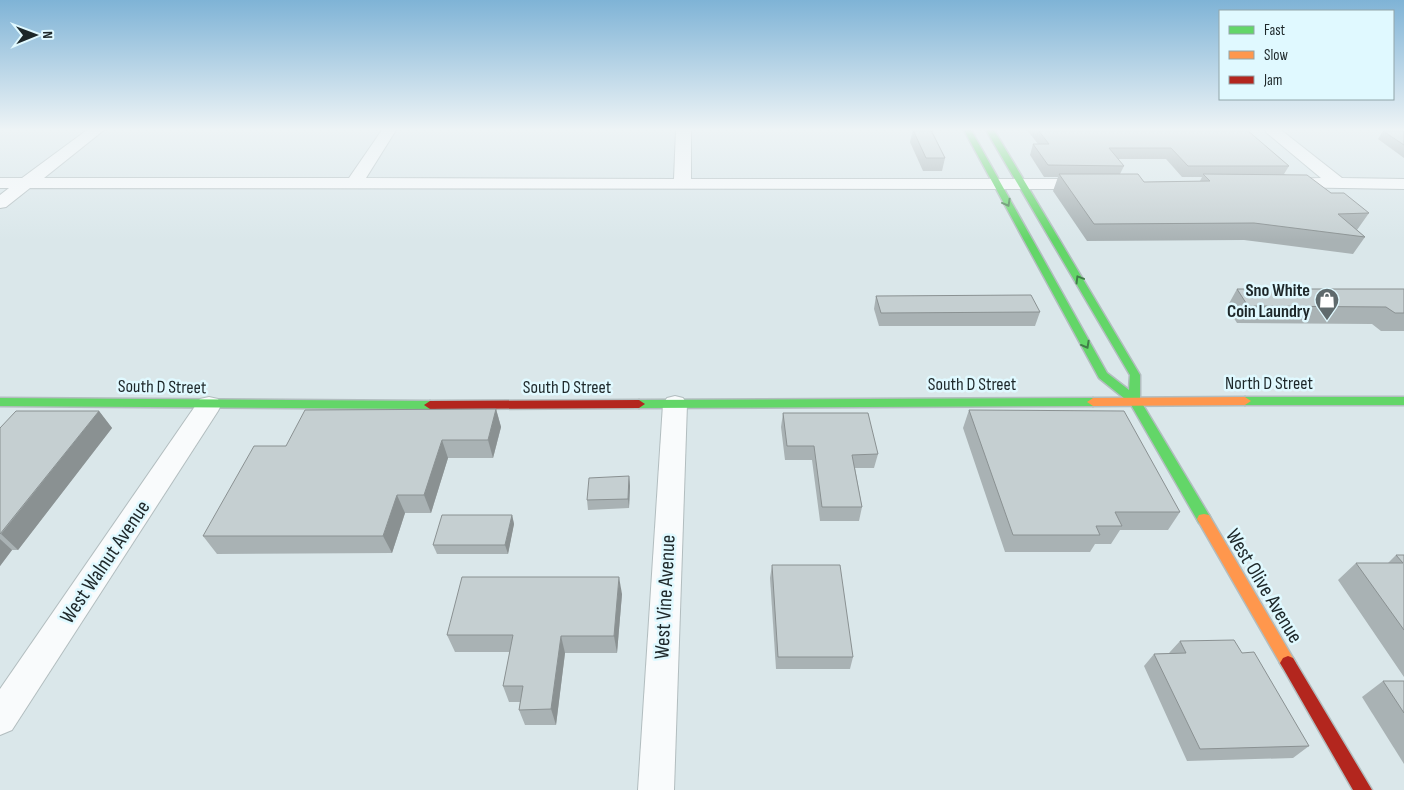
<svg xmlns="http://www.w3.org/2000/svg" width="1404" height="790" viewBox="0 0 1404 790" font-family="'Sofia Sans Condensed',sans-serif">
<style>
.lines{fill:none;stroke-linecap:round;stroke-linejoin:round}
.street-casing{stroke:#b2bdbf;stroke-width:2}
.fast-casing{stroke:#b2bdbf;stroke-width:3}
.slow-casing{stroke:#b2bdbf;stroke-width:3}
.jam-casing{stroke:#b2bdbf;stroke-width:3}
.street{fill:#f9fbfc;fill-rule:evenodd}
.fast{fill:#63d668;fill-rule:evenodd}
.slow{fill:#ff974d;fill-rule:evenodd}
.jam{fill:#b3261e;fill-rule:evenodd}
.wall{fill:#a9b2b4;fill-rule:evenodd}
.shaded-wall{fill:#8a9192}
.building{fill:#c5cfd1;stroke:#8a9192}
.oneway{stroke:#407e48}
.labels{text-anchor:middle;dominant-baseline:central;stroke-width:5;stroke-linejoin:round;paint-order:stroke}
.poi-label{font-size:18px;font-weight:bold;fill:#1d2729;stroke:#e0f9ff;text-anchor:end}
.street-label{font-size:18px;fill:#1d2729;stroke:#e0f9ff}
.near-street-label{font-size:21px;fill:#1d2729;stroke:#e0f9ff}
</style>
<rect width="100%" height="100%" fill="#dae7ea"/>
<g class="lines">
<defs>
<g id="street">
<path d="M87,130H104L44,178H349L382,130H396L366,178L674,179L676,130H691V179H1087L1093,180L1096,184L1093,188L1087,189L30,188L6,207L0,208V195L9,188H0V178H22Z"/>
<path d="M1265,130H1281L1342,178L1404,179V189L1280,187L1278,183L1280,179L1321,178L1267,133Z"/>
<path d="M675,396L683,398L687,404L674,790H638L663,404L667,398Z"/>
<path d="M209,397L218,399L221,405L218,411L12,730L0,735V689L200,399Z"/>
</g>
<g id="fast">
<path d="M964,130H971L1107,373L1129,390L1130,375L986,130H994L1140,375V400L1209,515L1211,519L1209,523L1204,524L1199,523L1130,403L1099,378Z"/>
<path d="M1245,397H1404V405H1245L1239,401Z"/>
<path d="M0,398L430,401L436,405L430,409L0,406Z"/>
<path d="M1093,398L1099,402L1093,406L639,408L633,404L639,400Z"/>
</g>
<g id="slow">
<path d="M1245,397L1251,401L1245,405L1093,406L1087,402L1093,398Z"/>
<path d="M1204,514L1209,515L1293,658L1296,663L1293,668L1288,670L1283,668L1197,519L1199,515Z"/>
</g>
<g id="jam">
<path d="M639,400L645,404L639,408L430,409L424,405L430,401Z"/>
<path d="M1288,656L1293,658L1372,790H1353L1283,668L1280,663L1283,658Z"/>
</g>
</defs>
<use href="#street" class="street-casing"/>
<use href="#fast" class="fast-casing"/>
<use href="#slow" class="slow-casing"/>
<use href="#jam" class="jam-casing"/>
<use href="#street" class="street"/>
<use href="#fast" class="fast"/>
<use href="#slow" class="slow"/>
<use href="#jam" class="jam"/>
</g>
<g class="wall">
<path d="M913,130L945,158L942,171H923L910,142Z"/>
<path d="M1027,130H1247L1289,166L1284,174L1331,193L1369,213L1357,230L1365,237L1353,254L1244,240L1087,241L1053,191L1058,177H1044L1030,155L1033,144H1038ZM1118,159H1166L1182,177H1202L1200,181L1144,182L1120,174L1124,166Z"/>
<path d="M1383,131H1404V158L1378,139Z"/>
<path d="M1237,289H1404V331H1381L1372,324L1237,323L1227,307Z"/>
<path d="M876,296L1040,312L1035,326H879L874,309Z"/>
<path d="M496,409L501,427L493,458H448L431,513H405L392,553L217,554L203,536L286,446Z"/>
<path d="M969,410L1180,512L1168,530H1120L1111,544H1095L1090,552H1005L963,428Z"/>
<path d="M99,411L112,428L18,550H12L0,566V428Z"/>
<path d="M783,413L878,454L874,468H855L862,507L859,521H820L812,460H785L781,427Z"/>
<path d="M629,476L630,486L629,508L588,510L587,500Z"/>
<path d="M512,515L514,524L508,554H437L433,545Z"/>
<path d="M1396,555H1404V677L1338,580L1356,563H1388Z"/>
<path d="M772,565L853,657L850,669H776L770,578Z"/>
<path d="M622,594L617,653H565L556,725H525L519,710L520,702H509L503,686L510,652H455L447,635Z"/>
<path d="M1180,641L1309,746L1293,758L1187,761L1144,666L1154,654L1169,653Z"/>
<path d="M1383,681H1404V764L1362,697Z"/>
</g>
<g class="shaded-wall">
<path d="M496,409L501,427L493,458L488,440Z"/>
<path d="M99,411L112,428L18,550L1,534Z"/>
<path d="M442,440L448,458L431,513L424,495Z"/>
<path d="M629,476L630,486L629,508L628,499Z"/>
<path d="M397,495L405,513L392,553L383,536Z"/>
<path d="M512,515L514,524L508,554L505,545Z"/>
<path d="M0,539L12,550L0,566Z"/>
<path d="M619,577L622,594L617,653L614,636Z"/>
<path d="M561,636L565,653L556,725L551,709Z"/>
</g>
<g class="building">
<path d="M913,130H931L945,158H926Z"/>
<path d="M1038,130H1247L1289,166H1188L1171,148H1109L1124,166L1048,165L1033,144H1049Z"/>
<path d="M1383,131H1404V145Z"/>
<path d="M1059,174H1138L1144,182L1210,181L1203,174L1307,175L1331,193H1344L1369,213L1338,214L1365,237L1254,223L1094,224Z"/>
<path d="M1237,289H1404V313H1395L1386,307L1248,306Z"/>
<path d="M1031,295L1040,312L881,313L876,296Z"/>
<path d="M496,409L488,440H442L424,495H397L383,536H203L254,446H286L305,410Z"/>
<path d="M969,410L1124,411L1180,512H1115L1122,526H1096L1100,535H1013Z"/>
<path d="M16,411H99L0,534V428Z"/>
<path d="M783,413H868L878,454L852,455L862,507H822L814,446H787Z"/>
<path d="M629,476L628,499L587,500L589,478Z"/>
<path d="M442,515H512L505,545H433Z"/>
<path d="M1396,555H1404V630L1356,563H1403Z"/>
<path d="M772,565H840L853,657H778Z"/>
<path d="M462,577H619L614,636H561L551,709L519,710L523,686H503L513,635H447Z"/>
<path d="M1234,640L1242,653L1254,652L1309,746L1200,749L1154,654L1186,653L1180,641Z"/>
<path d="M1383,681H1404V713Z"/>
</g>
<defs><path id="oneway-chevron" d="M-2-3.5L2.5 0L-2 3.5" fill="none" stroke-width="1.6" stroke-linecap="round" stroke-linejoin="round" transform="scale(1.25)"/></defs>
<g class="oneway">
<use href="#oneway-chevron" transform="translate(1007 203) rotate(61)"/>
<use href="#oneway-chevron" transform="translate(1079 279) rotate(-121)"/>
<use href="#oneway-chevron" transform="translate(1086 345) rotate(61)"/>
</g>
<linearGradient id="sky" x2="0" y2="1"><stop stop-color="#7fb3d6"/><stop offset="0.54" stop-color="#eef4f6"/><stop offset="1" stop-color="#eef4f6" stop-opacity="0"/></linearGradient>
<rect width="1404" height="240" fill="url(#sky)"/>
<defs>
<symbol id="shop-pin" viewBox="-11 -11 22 30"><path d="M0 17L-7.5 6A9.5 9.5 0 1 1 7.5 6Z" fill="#5f6a6d" stroke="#e0f9ff"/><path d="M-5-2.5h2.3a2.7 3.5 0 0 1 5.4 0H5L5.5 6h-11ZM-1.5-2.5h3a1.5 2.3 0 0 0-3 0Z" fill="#fff"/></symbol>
</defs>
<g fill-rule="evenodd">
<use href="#shop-pin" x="1313" y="286" width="28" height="38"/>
</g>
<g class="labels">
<g class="poi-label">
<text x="1310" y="290">Sno White<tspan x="1310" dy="21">Coin Laundry</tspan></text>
</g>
<g class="street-label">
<text x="1269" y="383">North D Street</text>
<text x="972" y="384">South D Street</text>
<text transform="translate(162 387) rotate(1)">South D Street</text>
<text x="567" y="387">South D Street</text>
</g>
<g class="near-street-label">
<text transform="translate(105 562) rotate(-56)">West Walnut Avenue</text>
<text transform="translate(1264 586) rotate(59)">West Olive Avenue</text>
<text transform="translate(665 597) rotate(-87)">West Vine Avenue</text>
</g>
</g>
<rect x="1219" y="10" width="175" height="90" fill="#e0f9ff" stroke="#92a5a9"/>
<rect x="1229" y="26" width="25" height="8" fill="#63d668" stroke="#92a5a9"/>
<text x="1264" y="35" font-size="15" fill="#1d2729">Fast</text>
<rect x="1229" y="51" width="25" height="8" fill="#ff974d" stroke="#92a5a9"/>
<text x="1264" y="60" font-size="15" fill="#1d2729">Slow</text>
<rect x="1229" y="76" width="25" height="8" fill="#b3261e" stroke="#92a5a9"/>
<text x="1264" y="85" font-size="15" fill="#1d2729">Jam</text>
<g transform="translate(35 35) rotate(89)" stroke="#e0f9ff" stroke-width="4" paint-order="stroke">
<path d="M0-4L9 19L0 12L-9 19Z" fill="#1d2729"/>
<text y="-8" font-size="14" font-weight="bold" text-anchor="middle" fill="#1d2729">N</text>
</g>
</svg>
